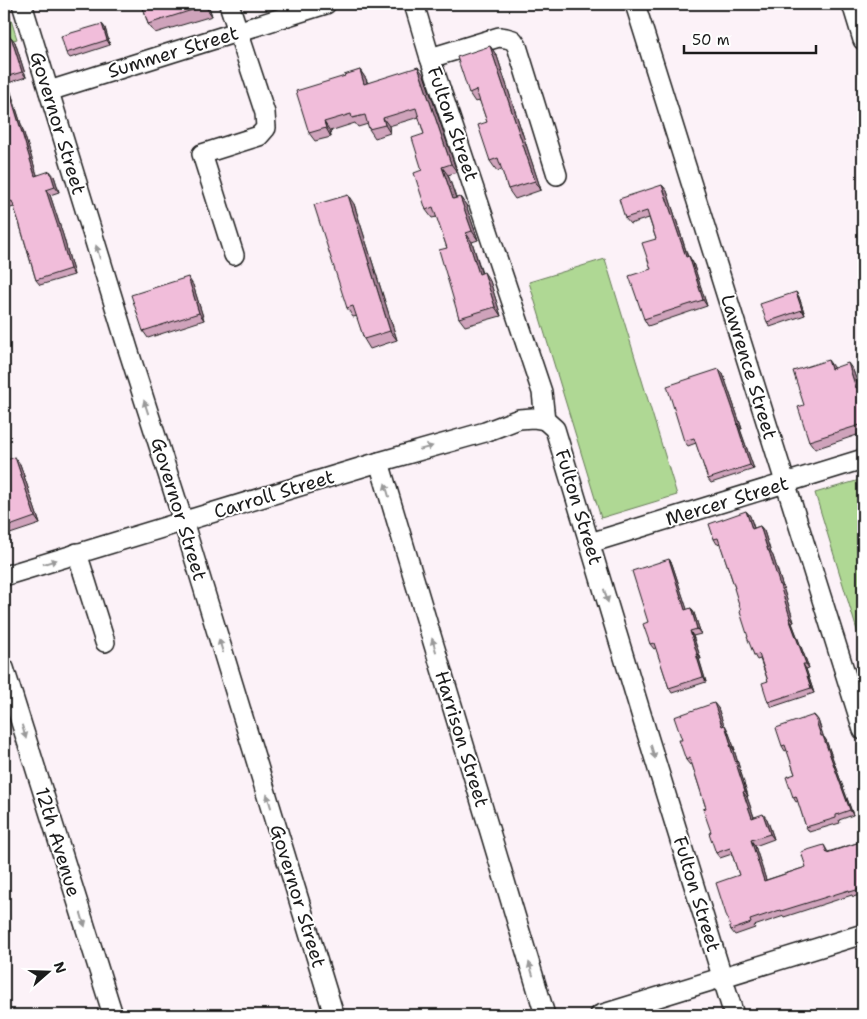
<svg xmlns="http://www.w3.org/2000/svg" width="867" height="1019" viewBox="0 0 867 1019" font-family="'Shantell Sans',sans-serif">
<style>
.green{fill:#afd894;stroke:#667a58}
.lines{fill:none;stroke-linecap:round;stroke-linejoin:round}
.minor-casing{stroke:#1c1c1c;stroke-width:22}
.minor{stroke:#fff;stroke-width:19}
.wall{fill:#cfa3bb;stroke:#1c1c1c}
.shaded-wall{fill:#a98499;stroke:#1c1c1c}
.building{fill:#f1bdda;stroke:#1c1c1c}
.oneway{fill:#999}
.labels{text-anchor:middle;dominant-baseline:central;stroke-width:4;stroke-linejoin:round;paint-order:stroke}
.street-label{font-size:19px;fill:#1c1c1c;stroke:#fff}
</style>
<rect width="100%" height="100%" fill="#fcf2f8"/>
<filter id="ink" filterUnits="userSpaceOnUse"><feTurbulence type="fractalNoise" baseFrequency=".02" numOctaves="2"/><feDisplacementMap in="SourceGraphic" scale="10" xChannelSelector="R" yChannelSelector="G"/><feConvolveMatrix kernelMatrix="1 2 1 2 8 2 1 2 1" color-interpolation-filters="sRGB"/></filter>
<g filter="url(#ink)">
<g class="green">
<path d="M4,4H6L17,39L4,43Z"/>
<path d="M605,259L677,495L601,518L529,282Z"/>
<path d="M863,479V650L815,493Z"/>
</g>
<g class="lines">
<defs>
<g id="minor">
<path d="M22,4L128,349L183,521L334,1015"/>
<path d="M229,4L265,113L266,128L259,136L202,154L234,255"/>
<path d="M414,4L430,58L542,392L545,420L555,429L645,727L734,1015"/>
<path d="M635,4L863,730"/>
<path d="M852,4L863,40"/>
<path d="M430,58L499,37L506,38L513,40L517,46L557,175"/>
<path d="M49,91L326,4"/>
<path d="M379,462L545,1015"/>
<path d="M590,543L863,459"/>
<path d="M77,553L105,642"/>
<path d="M4,576L379,462L485,432L519,419L533,418L545,420"/>
<path d="M4,668L113,1015"/>
<path d="M600,1015L863,934"/>
</g>
</defs>
<use href="#minor" class="minor-casing"/>
<use href="#minor" class="minor"/>
</g>
<g class="wall">
<path d="M142,4H208L212,16L155,33L148,24Z"/>
<path d="M102,24L105,28L110,45L70,58L66,53Z"/>
<path d="M4,39L15,42L26,77L8,83L37,175L54,176L59,192L50,195L63,235L74,275L40,285L36,280L19,222L14,207L4,210Z"/>
<path d="M490,46L497,56L541,190L515,199L508,189L502,169L497,171L490,161L487,122L480,101L475,102L469,93Z"/>
<path d="M360,70L366,79L368,83L424,75L457,172L448,175L456,198L460,197L466,205L478,240L472,242L482,273L490,281L501,316L465,326L459,318L447,248L437,217L432,218L426,210L422,170L424,134L419,117L389,126L390,133L375,138L369,129L368,124L358,127L355,123L330,131L331,137L315,141L309,133L345,76Z"/>
<path d="M662,185L667,191L688,257L689,256L693,263L707,306L648,326L644,319L656,239L649,218L630,224L625,218Z"/>
<path d="M354,204L397,340L370,349L364,339L357,316L353,317L347,308Z"/>
<path d="M193,285L204,320L148,338L143,331Z"/>
<path d="M796,292L799,297L805,315L770,327L767,322Z"/>
<path d="M833,367V368L853,370L859,388L863,394V433L815,449L809,441L804,405Z"/>
<path d="M723,374L742,429H740L754,469L711,483L708,479L696,443L688,446L684,441Z"/>
<path d="M4,461L20,464L40,524L4,536Z"/>
<path d="M746,511L750,516L754,528L760,526L764,531L771,553L773,556L794,622L792,623L809,668L806,669L814,693L772,707L768,702V681L760,659L757,660L754,655L735,588L720,543L717,544L714,539Z"/>
<path d="M669,559L672,564L687,610L691,608L694,613L701,634L693,636L701,659H699L706,682L672,693L669,688L656,648L654,649L650,644L648,622Z"/>
<path d="M718,708L724,726L725,725L728,731L735,750H734L748,796L747,797L754,817L767,819L774,839L755,846L766,880L806,867L824,845L828,852L863,841V894L853,897L852,895L784,917V916L754,926L755,928L735,935L731,930L739,875L732,854L720,858L716,853L706,808L692,764L690,765L686,760L682,740Z"/>
<path d="M814,715L818,720L823,736L826,740L853,815L839,820L840,823L809,832L806,827L798,801L796,802L793,797L795,774L787,750L785,751L782,746Z"/>
</g>
<g class="shaded-wall">
<path d="M205,4H208L212,16L205,6Z"/>
<path d="M102,24L105,28L110,45L107,40Z"/>
<path d="M11,37L15,42L26,77L22,72Z"/>
<path d="M490,46L497,56L541,190L535,181Z"/>
<path d="M418,67L424,75L457,172L451,164Z"/>
<path d="M360,70L366,79L370,93L364,84Z"/>
<path d="M5,77L8,83L39,181L35,176Z"/>
<path d="M383,118L389,126L390,133L385,125Z"/>
<path d="M324,122L330,131L331,137L326,128Z"/>
<path d="M442,167L448,175L459,207L453,199Z"/>
<path d="M50,171L54,176L59,192L55,187Z"/>
<path d="M662,185L667,191L690,264L686,257Z"/>
<path d="M46,190L50,195L63,235L74,275L70,269Z"/>
<path d="M348,195L354,204L397,340L390,331Z"/>
<path d="M460,197L466,205L478,240L472,231Z"/>
<path d="M466,233L472,242L484,282L479,274Z"/>
<path d="M689,256L693,263L707,306L703,300Z"/>
<path d="M484,272L490,281L501,316L495,307Z"/>
<path d="M188,277L193,285L204,320L199,313Z"/>
<path d="M796,292L799,297L805,315L802,310Z"/>
<path d="M828,360L833,367L836,376L831,369Z"/>
<path d="M848,363L853,370L859,388L863,394V401L856,388Z"/>
<path d="M719,369L723,374L742,429L738,424Z"/>
<path d="M737,424L740,429L754,469L750,465Z"/>
<path d="M15,457L20,464L40,524L35,517Z"/>
<path d="M746,511L750,516L756,534L752,529Z"/>
<path d="M760,526L764,531L771,553L773,556L794,622L790,617Z"/>
<path d="M669,559L672,564L689,615L685,610Z"/>
<path d="M691,608L694,613L701,634L697,629Z"/>
<path d="M789,618L792,623L809,668L806,664Z"/>
<path d="M690,631L693,636L701,659L697,654Z"/>
<path d="M696,654L699,659L706,682L703,677Z"/>
<path d="M803,664L806,669L814,693L811,688Z"/>
<path d="M714,703L718,708L726,731L722,726Z"/>
<path d="M814,715L818,720L825,741L821,736Z"/>
<path d="M725,725L728,731L735,750L731,745Z"/>
<path d="M823,736L826,740L853,815L850,810Z"/>
<path d="M730,745L734,750L748,796L745,791Z"/>
<path d="M743,792L747,797L756,823L752,818Z"/>
<path d="M763,814L767,819L774,839L770,834Z"/>
<path d="M751,840L755,846L768,886L764,881Z"/>
</g>
<g class="building">
<path d="M142,4H205V6L148,24Z"/>
<path d="M102,24L107,40L66,53L61,36Z"/>
<path d="M11,37L22,72L5,77L35,176L50,171L55,187L46,190L59,230L70,269L36,280L19,222L12,201L4,204V39Z"/>
<path d="M490,46L535,181L508,189L498,158L490,161L478,125L487,122L476,90L469,93L457,57Z"/>
<path d="M418,67L451,164L442,167L453,199L460,197L472,231L466,233L479,274L484,272L495,307L459,318L439,250L447,248L433,207L426,210L414,173L422,170L412,138L424,134L416,108L383,118L385,125L369,129L365,115L352,118L351,114L324,122L326,128L309,133L296,91L345,76L344,75L360,70L364,84Z"/>
<path d="M662,185L686,257L689,256L703,300L644,319L629,276L651,269L642,243L656,239L647,211L625,218L619,199Z"/>
<path d="M348,195L390,331L364,339L353,306L347,308L314,205Z"/>
<path d="M188,277L199,313L143,331L131,295Z"/>
<path d="M796,292L802,310L767,322L760,304Z"/>
<path d="M828,360L831,369L848,363L856,388L859,387L863,401V424L809,441L798,407L804,405L793,371Z"/>
<path d="M719,369L738,424H737L750,465L708,479L694,438L684,441L667,386Z"/>
<path d="M15,457L35,517L4,528V461Z"/>
<path d="M746,511L752,529L760,526L768,551H769L790,617L789,618L806,664H803L811,688L768,702L762,683L768,681L759,654L754,655L747,637H748L740,612L741,611L734,588H735L718,538L714,539L709,524Z"/>
<path d="M669,559L685,610L691,608L697,629L690,631L697,654H696L703,677L669,688L654,643L650,644L643,624L648,622L632,571Z"/>
<path d="M714,703L722,726L725,725L731,745H730L745,791L743,792L752,818L763,814L770,834L751,840L764,881L806,867L801,852L824,845L827,853L863,841V888L850,892L849,890L781,911L780,910L750,920L751,923L731,930L716,883L739,875L730,848L716,853L709,833L711,832L703,809L706,808L690,758L686,760L679,740H682L674,717Z"/>
<path d="M814,715L821,736H823L850,810L836,815V818L806,827L796,796L793,797L786,777L795,774L785,745L782,746L776,728Z"/>
</g>
<defs><path id="oneway-solid" d="M-6-.8H1V-3.2L6.5 0L1 3.2V.8H-6Z" transform="scale(1.25)"/></defs>
<g class="oneway">
<use href="#oneway-solid" transform="translate(98 252) rotate(-107)"/>
<use href="#oneway-solid" transform="translate(146 407) rotate(-108)"/>
<use href="#oneway-solid" transform="translate(426 448) rotate(-16)"/>
<use href="#oneway-solid" transform="translate(387 490) rotate(-107)"/>
<use href="#oneway-solid" transform="translate(50 562) rotate(-17)"/>
<use href="#oneway-solid" transform="translate(606 596) rotate(73)"/>
<use href="#oneway-solid" transform="translate(434 645) rotate(-107)"/>
<use href="#oneway-solid" transform="translate(221 646) rotate(-107)"/>
<use href="#oneway-solid" transform="translate(24 732) rotate(73)"/>
<use href="#oneway-solid" transform="translate(653 752) rotate(73)"/>
<use href="#oneway-solid" transform="translate(269 801) rotate(-107)"/>
<use href="#oneway-solid" transform="translate(83 920) rotate(73)"/>
<use href="#oneway-solid" transform="translate(531 969) rotate(-107)"/>
</g>
</g>
<g class="labels">
<g class="street-label">
<text transform="translate(173 52) rotate(-17)">Summer Street</text>
<text transform="translate(58 123) rotate(73)">Governor Street</text>
<text transform="translate(453 124) rotate(71)">Fulton Street</text>
<text transform="translate(749 367) rotate(73)">Lawrence Street</text>
<text transform="translate(274 494) rotate(-17)">Carroll Street</text>
<text transform="translate(727 501) rotate(-17)">Mercer Street</text>
<text transform="translate(579 507) rotate(73)">Fulton Street</text>
<text transform="translate(179 509) rotate(73)">Governor Street</text>
<text transform="translate(462 739) rotate(73)">Harrison Street</text>
<text transform="translate(58 842) rotate(73)">12th Avenue</text>
<text transform="translate(697 894) rotate(73)">Fulton Street</text>
<text transform="translate(298 896) rotate(73)">Governor Street</text>
</g>
</g>
<rect width="867" height="1019" fill="none" stroke="#fff" stroke-width="20"/>
<rect x="10" y="10" width="847" height="999" fill="none" stroke="#1c1c1c" stroke-width="2" filter="url(#ink)"/>
<g transform="translate(48 972) rotate(70)" stroke="#ffffff" stroke-width="4" paint-order="stroke">
<path d="M0-4L9 19L0 12L-9 19Z" fill="#1c1c1c"/>
<text y="-8" font-size="14" font-weight="bold" text-anchor="middle" fill="#1c1c1c">N</text>
</g>
<path d="M684 45v8h132v-8" fill="none" stroke="#1c1c1c" stroke-width="2.5"/>
<text x="692" y="45" font-size="15" fill="#1c1c1c" stroke="#ffffff" stroke-width="4" paint-order="stroke">50 m</text>
</svg>
